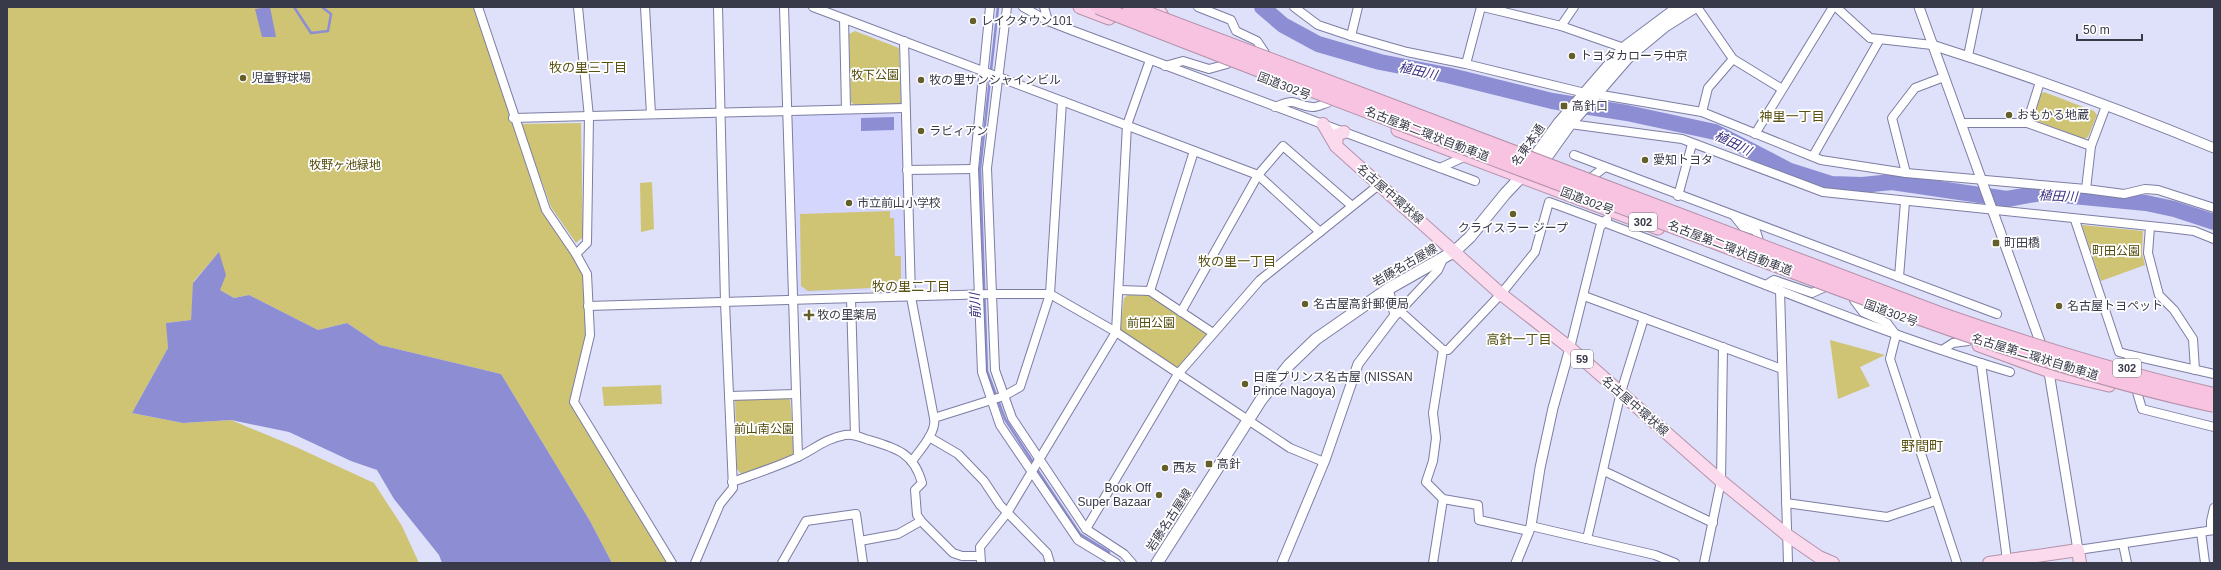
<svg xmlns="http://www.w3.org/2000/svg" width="2221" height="570" viewBox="0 0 2221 570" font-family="Helvetica,'Noto Sans JP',sans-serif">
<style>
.built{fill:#d4d6fd}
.green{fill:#cec474}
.water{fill:#8c8dd3}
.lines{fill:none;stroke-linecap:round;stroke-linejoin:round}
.stream{stroke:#8c8dd3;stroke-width:2.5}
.river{stroke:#8c8dd3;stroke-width:16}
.minor-casing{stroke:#7c7ea3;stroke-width:10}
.tertiary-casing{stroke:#7c7ea3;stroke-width:11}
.secondary-casing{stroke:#7c7ea3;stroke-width:13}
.primary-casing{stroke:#b592ac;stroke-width:14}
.trunk-casing{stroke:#b592ac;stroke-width:15}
.minor{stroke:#fff;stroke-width:8}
.tertiary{stroke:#fff;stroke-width:9}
.secondary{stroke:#fff;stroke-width:11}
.primary{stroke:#fbdaed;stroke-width:12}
.trunk{stroke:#facee7;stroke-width:13}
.motorway-bridge-casing{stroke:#b592ac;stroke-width:16;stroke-linecap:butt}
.motorway-bridge{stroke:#f8c2e1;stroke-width:14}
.poi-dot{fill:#645e2a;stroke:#fff;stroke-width:1.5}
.labels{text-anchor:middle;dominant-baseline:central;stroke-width:3.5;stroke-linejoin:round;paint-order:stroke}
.shield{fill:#fff;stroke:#747480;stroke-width:1}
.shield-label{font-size:11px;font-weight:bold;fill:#383949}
.poi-label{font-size:12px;fill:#383949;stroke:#fff;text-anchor:start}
.park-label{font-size:12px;fill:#514a09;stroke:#fff}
.street-label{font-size:12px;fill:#383949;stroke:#fff}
.neighbourhood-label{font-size:13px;fill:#595214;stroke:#fff}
.water-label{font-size:13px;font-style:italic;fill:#382f82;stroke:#fff}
.quarter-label{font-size:14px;fill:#595214;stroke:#fff}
</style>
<rect width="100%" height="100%" fill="#dfe0f9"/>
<path class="built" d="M898,112L902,117L906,286L902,289L799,293L796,289L791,120L796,115Z"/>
<g class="green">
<path d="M7,7H478L546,209L587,274L590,335L574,402L672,563H612L590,521L501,374L380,345L347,323L318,330L249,295L234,298L220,290L214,258L194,281L191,320L167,323L168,348L132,413L183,423L231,420L296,447L374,483L402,526L419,563H7Z"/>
<path d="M855,31L899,48L901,104L855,105L851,102L849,34Z"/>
<path d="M2044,92L2094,111L2097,115L2088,137L2084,139L2034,120L2033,115L2040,94Z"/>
<path d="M581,123L583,237L576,243L551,207L521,124Z"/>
<path d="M652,182L654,229L641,232L640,183Z"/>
<path d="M890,211V218H894L895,256H901V278L892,287L808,291L801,286L800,214Z"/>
<path d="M2082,225L2143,231L2142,253L2145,265L2101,281Z"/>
<path d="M1129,294H1150L1210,334L1178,369L1120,331L1124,298Z"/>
<path d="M1830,340L1885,355L1860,367L1870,386L1838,399Z"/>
<path d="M661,385L662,404L604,406L602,387Z"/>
<path d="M735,399H790L795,455L742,475L737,469Z"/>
</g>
<g class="water">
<path d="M270,7L276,37H262L255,9Z"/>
<path d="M894,117V130L861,131V118Z"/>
<path d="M219,252L226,275L220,290L234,298L249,295L318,330L347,323L380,345L501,374L590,521L612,563H442L439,555L394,499L377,470L351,461L289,432L231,420L183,423L132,413L168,348L166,323L191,320L193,283Z"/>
</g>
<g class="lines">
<g class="stream">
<path d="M294,7L311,33L328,31L331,14L322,7"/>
<path d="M998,7L980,169L987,371L1005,419L1034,464"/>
<path d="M1036,468L1080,534L1109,552L1108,555"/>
</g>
<path class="river" d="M1262,7L1283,25L1318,44L1380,62L1447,75L1552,101L1627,113L1715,132L1790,171L1831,184L1862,185L1892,182L2007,199L2041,193L2146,203L2174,209L2214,222"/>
<defs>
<g id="minor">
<path d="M478,7L546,210L576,254L587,274L590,335L574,402L672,563"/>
<path d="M645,7L651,114"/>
<path d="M784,7L798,457"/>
<path d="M813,7L1258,175L1320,232"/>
<path d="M990,7L974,169L982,372L1000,425L1078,540L1116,563"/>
<path d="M1007,7L987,168L995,370L1012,418L1086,529L1124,554L1132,563"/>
<path d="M1023,7L1048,21L1071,30L1475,181"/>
<path d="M1044,7L1048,21"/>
<path d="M1198,7L1231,20L1236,31L1257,41L1265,53"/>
<path d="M1294,7L1318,25L1351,36L1407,52L1466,64L1585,93"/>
<path d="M1483,7L1561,26L1624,48"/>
<path d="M1697,7L1733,59L1782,89"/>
<path d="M1836,7L1870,38L1932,45"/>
<path d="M844,19L846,109"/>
<path d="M1561,26L1574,7"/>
<path d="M1351,36L1358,7"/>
<path d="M904,41L911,297L934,418"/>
<path d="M1968,56L1978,7"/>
<path d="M1466,64L1481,7"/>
<path d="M1165,66L1183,61L1209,69L1227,64"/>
<path d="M1596,94L1702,112L1821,160L1906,173L2086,189L2124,194L2145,189L2158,190L2214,208"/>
<path d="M1275,107C1297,97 1293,105 1312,107C1316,108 1323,104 1327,103"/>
<path d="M1702,112L1708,88L1733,59"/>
<path d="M513,118L905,108"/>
<path d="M1961,123H2027L2091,146"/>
<path d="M2027,123L2040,82"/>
<path d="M1570,124L1682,139L1823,192L2169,228L2194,231L2214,239"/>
<path d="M1755,134L1833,7"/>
<path d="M1574,155L1997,314"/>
<path d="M1813,156L1880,39"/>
<path d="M1440,168L1466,156"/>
<path d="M907,170L974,169"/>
<path d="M1906,173L1892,118L1915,88L1944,77"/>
<path d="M1592,177L1605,167"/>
<path d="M2086,189L2091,146L2106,106"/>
<path d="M1678,196L1692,144"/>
<path d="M1735,217L1743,227L1756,231L1759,241"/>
<path d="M2075,220L2119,352L2130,355L2126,367"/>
<path d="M2150,227L2148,253L2159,295L2174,310L2193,339L2195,370"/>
<path d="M576,254L587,243L589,117L578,7"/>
<path d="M1899,277L1905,202"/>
<path d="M1766,285L1774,280L1812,293L1823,288"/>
<path d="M1119,290L1150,291L1213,333"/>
<path d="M1780,290L1788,563"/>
<path d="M1150,291L1194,151"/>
<path d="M1584,296L1782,369"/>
<path d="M851,299L855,435"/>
<path d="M1854,300L1863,312L1887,323L1896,335L1890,359L1957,563"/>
<path d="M588,306L992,294H1050L1116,332L1290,448L1324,462"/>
<path d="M1181,312L1258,175L1283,146L1352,206"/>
<path d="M1401,312L1443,350H1448L1501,294L1535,252L1549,202C1703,257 1853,325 2010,372"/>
<path d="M1397,314L1438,270L1444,257"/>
<path d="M1570,348L1600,227L1607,219"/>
<path d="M1443,350L1433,413L1436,438L1433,461L1426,482L1443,499L1478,505L1479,520L1529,531"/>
<path d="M1942,350L1953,343L1968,341"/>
<path d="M2130,355L2214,374"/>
<path d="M1981,363L2007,560"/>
<path d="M2137,392L2142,409L2214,427"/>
<path d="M729,396L796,394"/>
<path d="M929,437L958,454L984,481L1000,505L1047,553L1050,563"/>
<path d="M912,461C920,450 937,432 934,418L1004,396L1020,387L1050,294L1062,101"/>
<path d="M1604,471L1713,523"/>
<path d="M732,482C754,474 777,467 798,457C814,449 827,438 845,435C854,433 861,438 869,440C896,448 914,453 922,483L915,490L917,515L921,521L953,553L962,556H979"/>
<path d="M1786,503L1887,517L1935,501"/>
<path d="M1531,526L1655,555L1675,563"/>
<path d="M1086,529L1178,374L1260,280L1380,184"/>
<path d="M2211,530V521L2214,508"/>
<path d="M2201,532L2205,563"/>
<path d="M1587,539L1621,392L1644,318"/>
<path d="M860,541L898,534L921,521"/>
<path d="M2123,544L2127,563"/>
<path d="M2078,550L2214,530"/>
<path d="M695,563L720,504L733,488L725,302L718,7"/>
<path d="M782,563L806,521L856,514L863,563"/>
<path d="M981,563L980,547L1007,513L1116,332L1127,125L1150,60"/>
<path d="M1433,563L1443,499"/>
<path d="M1704,563L1721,481L1723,347"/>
</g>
<g id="tertiary">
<path d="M1919,7L2043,350"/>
<path d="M1932,45C2027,75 2122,110 2214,148"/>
<path d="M2048,366L2078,550"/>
<path d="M1282,563L1325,460L1358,364L1395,315L1388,289"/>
<path d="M1516,563L1531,526L1540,468L1553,408L1570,348"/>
</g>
<g id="secondary">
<path d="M1528,166L1559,123L1624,48L1679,7"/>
<path d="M1157,563L1261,400L1289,365L1316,339L1388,289L1455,251L1470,237L1505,194L1521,177L1545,159L1570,124L1630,55L1665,26L1695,7"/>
</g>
<g id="primary">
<path d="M1156,7L1162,15"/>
<path d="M1323,124L1336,146L1501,294L1570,348L1721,481L1787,535L1819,557L1833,563"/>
<path d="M1336,146L1337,135L1344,132"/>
<path d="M1989,563L2078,550L2080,563"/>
</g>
<g id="trunk">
<path d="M1080,7L1109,18"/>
<path d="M1398,130L1658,228"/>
<path d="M1979,345L2050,371L2109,385"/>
</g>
</defs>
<use href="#minor" class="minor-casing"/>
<use href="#tertiary" class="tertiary-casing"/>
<use href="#secondary" class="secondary-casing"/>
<use href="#primary" class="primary-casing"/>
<use href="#trunk" class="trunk-casing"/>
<use href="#minor" class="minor"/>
<use href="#tertiary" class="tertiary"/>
<use href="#secondary" class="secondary"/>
<use href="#primary" class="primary"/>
<use href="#trunk" class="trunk"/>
<defs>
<g id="motorway-bridge">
<path d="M1098,7C1295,85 1495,159 1694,234C1865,298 2035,366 2214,405"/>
<path d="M1130,7L1937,313C2028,345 2120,374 2214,395"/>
</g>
</defs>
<use href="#motorway-bridge" class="motorway-bridge-casing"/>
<use href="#motorway-bridge" class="motorway-bridge"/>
</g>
<g class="poi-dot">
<circle cx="973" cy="21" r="4"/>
<circle cx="1572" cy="56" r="4"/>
<circle cx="243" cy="78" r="4"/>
<circle cx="921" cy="80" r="4"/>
<rect x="1560" y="102" width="8" height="8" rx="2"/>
<circle cx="2009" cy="115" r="4"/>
<circle cx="921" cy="131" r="4"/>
<circle cx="1645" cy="160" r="4"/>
<circle cx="849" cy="203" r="4"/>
<circle cx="1513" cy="214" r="4"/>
<rect x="1992" y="239" width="8" height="8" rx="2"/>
<circle cx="1305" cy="304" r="4"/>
<circle cx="2059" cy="306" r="4"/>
<path d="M807 309h4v4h4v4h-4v4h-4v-4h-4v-4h4z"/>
<circle cx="1245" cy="384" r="4"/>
<rect x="1205" y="460" width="8" height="8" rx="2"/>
<circle cx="1165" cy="468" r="4"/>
<circle cx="1159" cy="495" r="4"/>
</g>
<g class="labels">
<g class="shield">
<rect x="1629" y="213" width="28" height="18" rx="3"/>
<rect x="1571" y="350" width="22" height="18" rx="3"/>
<rect x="2113" y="359" width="28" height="18" rx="3"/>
</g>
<g class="shield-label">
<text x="1643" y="222">302</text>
<text x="1582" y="359">59</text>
<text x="2127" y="368">302</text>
</g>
<g class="poi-label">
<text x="981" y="21">レイクタウン101</text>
<text x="1580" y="56">トヨタカローラ中京</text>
<text x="251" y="78">児童野球場</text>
<text x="929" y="80">牧の里サンシャインビル</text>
<text x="1572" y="106">高針口</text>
<text x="2017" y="115">おもかる地蔵</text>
<text x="929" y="131">ラビィアン</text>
<text x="1653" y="160">愛知トヨタ</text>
<text x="857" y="203">市立前山小学校</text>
<text x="1513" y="228" text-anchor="middle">クライスラー ジープ</text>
<text x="2004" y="243">町田橋</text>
<text x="1313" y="304">名古屋高針郵便局</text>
<text x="2067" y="306">名古屋トヨペット</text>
<text x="817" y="315">牧の里薬局</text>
<text x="1253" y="377">日産プリンス名古屋 (NISSAN<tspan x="1253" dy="14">Prince Nagoya)</tspan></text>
<text x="1217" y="464">高針</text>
<text x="1173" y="468">西友</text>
<text x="1151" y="488" text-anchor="end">Book Off<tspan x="1151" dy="14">Super Bazaar</tspan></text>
</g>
<g class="park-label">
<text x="875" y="75">牧下公園</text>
<text x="345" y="165">牧野ヶ池緑地</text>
<text x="2116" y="251">町田公園</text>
<text x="1151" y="323">前田公園</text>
<text x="764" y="429">前山南公園</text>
</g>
<g class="street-label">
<text transform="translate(1284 86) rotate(21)">国道302号</text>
<text transform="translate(1427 134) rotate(21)">名古屋第二環状自動車道</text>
<text transform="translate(1528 145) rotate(-55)">名東本通</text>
<text transform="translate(1390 194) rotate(41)">名古屋中環状線</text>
<text transform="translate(1587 201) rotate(21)">国道302号</text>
<text transform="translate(1730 248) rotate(21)">名古屋第二環状自動車道</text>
<text transform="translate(1405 265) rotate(-30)">岩藤名古屋線</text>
<text transform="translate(1891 313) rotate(20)">国道302号</text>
<text transform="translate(2035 357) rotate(17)">名古屋第二環状自動車道</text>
<text transform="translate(1635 406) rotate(41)">名古屋中環状線</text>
<text transform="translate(1169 520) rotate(-57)">岩藤名古屋線</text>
</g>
<g class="neighbourhood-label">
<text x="588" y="67">牧の里三丁目</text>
<text x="1792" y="116">神里一丁目</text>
<text x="1237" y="261">牧の里一丁目</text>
<text x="911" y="286">牧の里二丁目</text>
<text x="1519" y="339">高針一丁目</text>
</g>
<g class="water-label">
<text transform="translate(1418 71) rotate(13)">植田川</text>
<text transform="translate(1733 143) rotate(26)">植田川</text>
<text transform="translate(2058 196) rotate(3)">植田川</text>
<text transform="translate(975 306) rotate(-92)">前川</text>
</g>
<g class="quarter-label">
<text x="1922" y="446">野間町</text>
</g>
</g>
<rect width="2221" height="570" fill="none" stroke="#383949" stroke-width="16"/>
<path d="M2077 34v6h65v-6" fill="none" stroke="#383949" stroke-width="2"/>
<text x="2083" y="34" font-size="12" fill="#383949" stroke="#ffffff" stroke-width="3" paint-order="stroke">50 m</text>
</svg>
